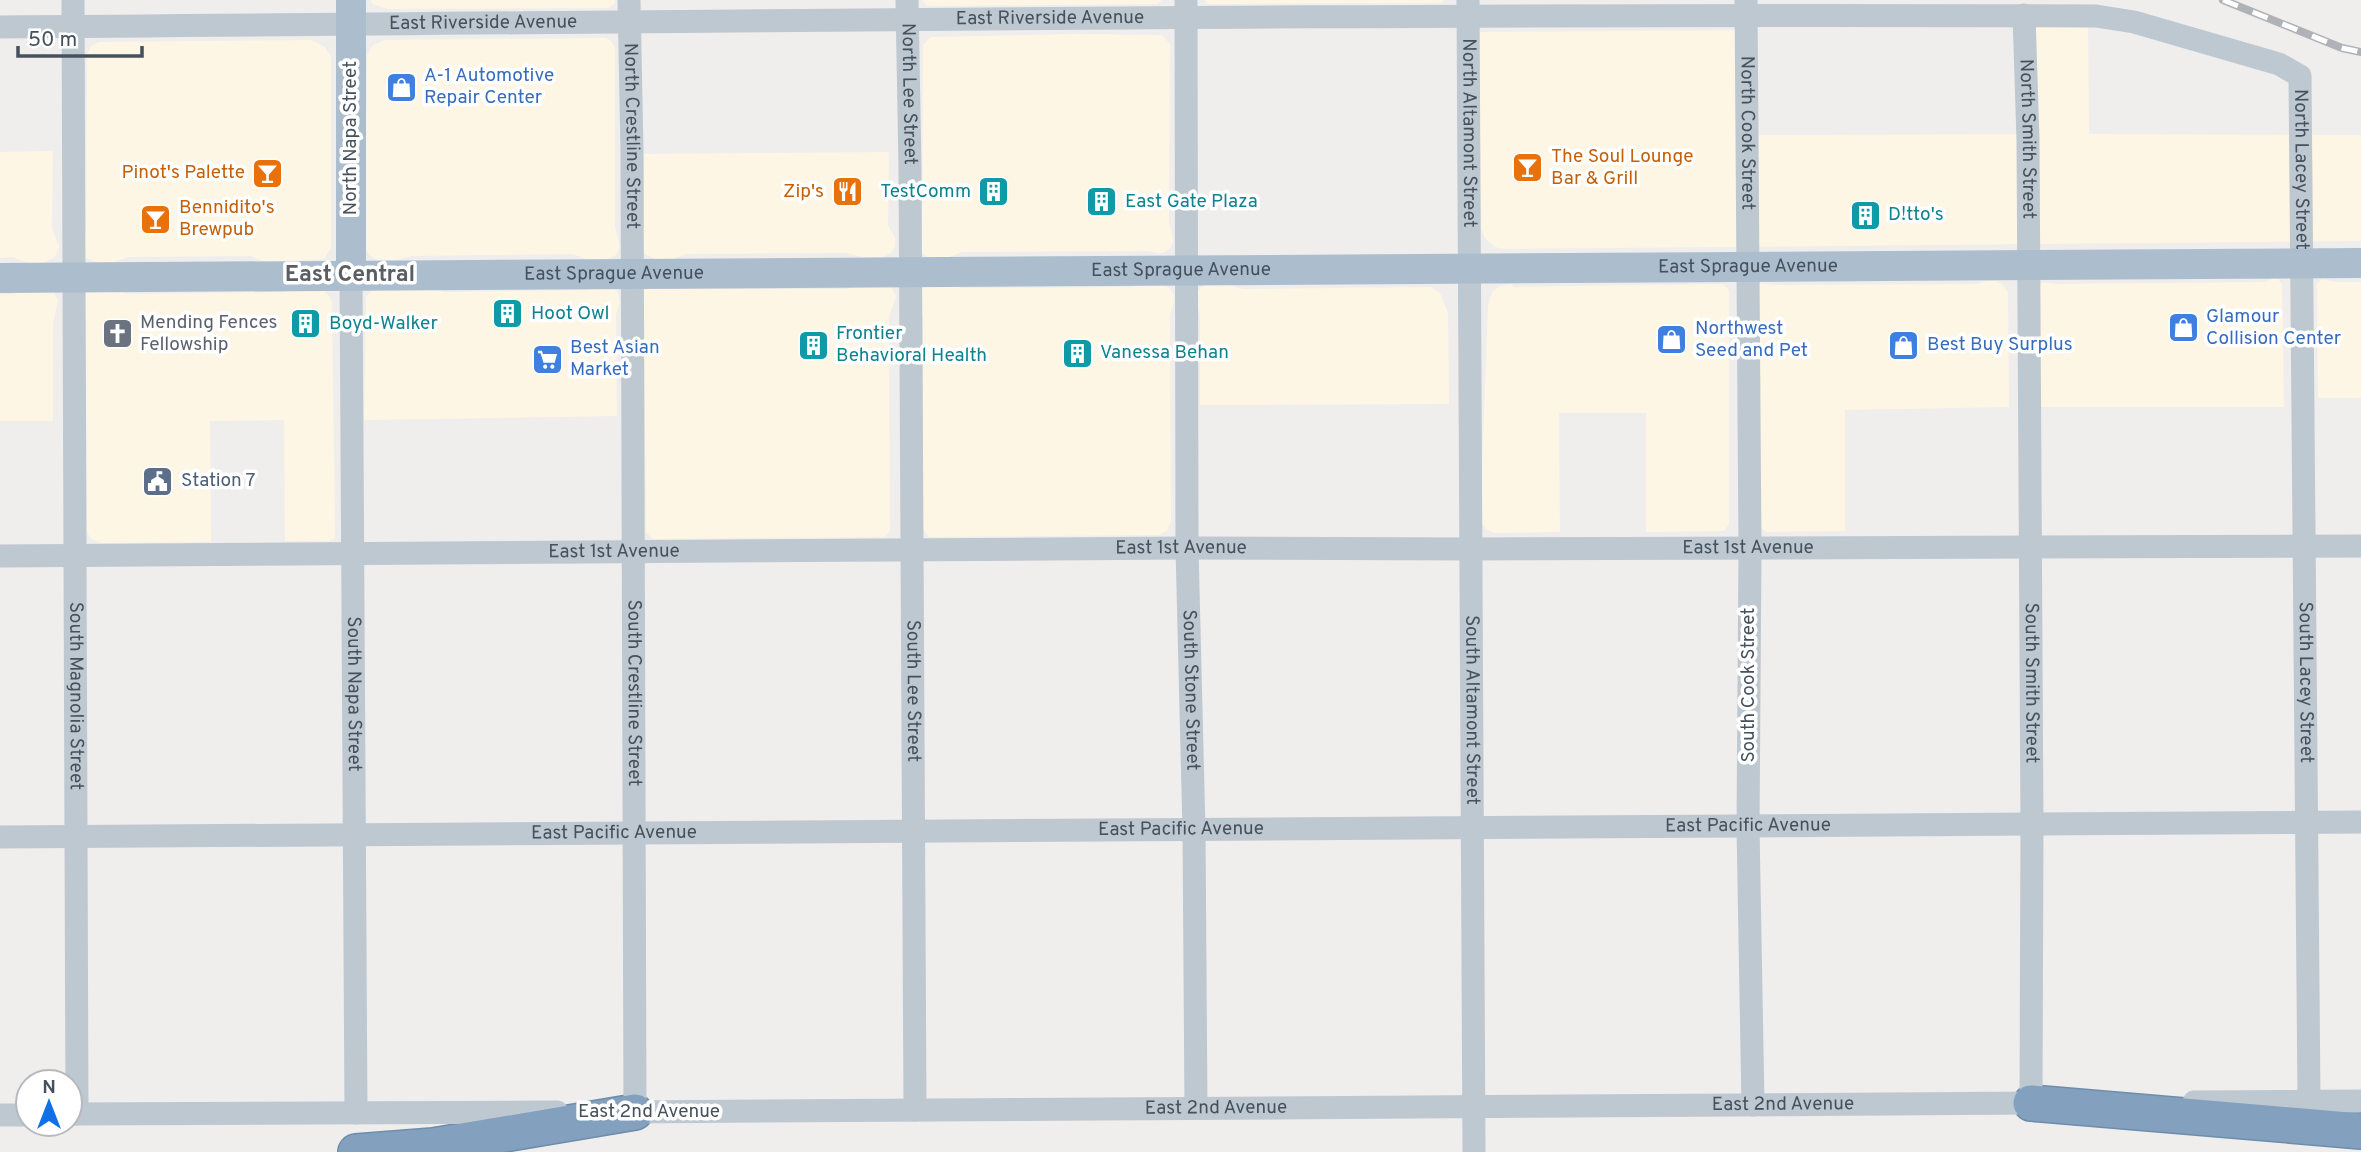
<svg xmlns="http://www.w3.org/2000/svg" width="2361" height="1152" viewBox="0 0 2361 1152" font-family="Overpass,sans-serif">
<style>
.commercial{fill:#fdf6e5}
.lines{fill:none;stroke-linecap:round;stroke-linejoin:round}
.highway-casing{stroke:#6e8cab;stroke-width:38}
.minor{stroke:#bdc8d1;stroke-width:23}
.major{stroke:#acbdce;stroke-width:30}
.highway{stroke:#83a1bf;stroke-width:35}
.rail-casing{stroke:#afb3b8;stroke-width:8}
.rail{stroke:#fff;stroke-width:5;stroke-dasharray:16;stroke-linecap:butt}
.labels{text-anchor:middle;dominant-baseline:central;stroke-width:7;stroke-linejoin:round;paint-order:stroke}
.street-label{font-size:19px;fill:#45515c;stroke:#fff}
.shop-label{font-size:19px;fill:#366cbe;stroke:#fff;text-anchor:start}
.food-label{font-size:19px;fill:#c56008;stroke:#fff;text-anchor:start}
.culture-label{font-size:19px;fill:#0d838f;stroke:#fff;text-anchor:start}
.worship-label{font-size:19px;fill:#5b616d;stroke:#fff;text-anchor:start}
.service-label{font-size:19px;fill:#4e5e75;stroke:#fff;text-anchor:start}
.quarter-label{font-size:23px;font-weight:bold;fill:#5a5e63;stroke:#fff}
</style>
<rect width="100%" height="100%" fill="#f0eded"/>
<g class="commercial">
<path d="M371,0H615V3L608,8L388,9L372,4Z"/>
<path d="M922,0H1162L1157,4L927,6Z"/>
<path d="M1205,0H1444L1442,3L1208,4Z"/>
<path d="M2035,26L2088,27L2089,134L2361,135V241L1504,249L1495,247L1486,239L1481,229L1479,32L1758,30L1757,135L2035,134Z"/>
<path d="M1074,34L1162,35L1170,44L1169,222L1173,241L1170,248L1163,253H1157L1149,251L962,252L949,257H928L920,252L917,241L922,226L923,45L931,37Z"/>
<path d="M605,38L611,41L615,48V227L620,246L616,255L607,259L589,260L573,254L412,256L396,260H377L369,255L365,247L367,55L373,45L386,40Z"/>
<path d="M311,40L325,47L331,57V248L324,259L267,262L249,256L128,257L114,262H96L83,257L86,227L87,55L91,46L99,42Z"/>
<path d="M53,151L52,229L59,247L56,256L44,263H29L12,257L0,258V152Z"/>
<path d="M889,152L888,225L895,238V246L891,253L883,257L866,258L847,253L687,254L672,259H655L645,254L641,247L644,229V154Z"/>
<path d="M2271,279H2278L2282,284L2284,407H2035L2038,286L2043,282L2054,284L2265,282Z"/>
<path d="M2322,279L2335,282H2361V398H2318L2317,284Z"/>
<path d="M1986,281H1996L2003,285L2008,293L2009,407L1845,410V531L1766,532L1759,526L1755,290L1761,283L1775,285L1978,284Z"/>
<path d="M929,283H948L962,288L1132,287L1143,284H1160L1170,288L1174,295V302L1170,315L1171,521L1167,531L1158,535L929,537L923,530V317L917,301L921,287Z"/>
<path d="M863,284H882L891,287L896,296L889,317L890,531L885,537L653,539L646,532L644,313L640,300L644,290L651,285H658L669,289H847Z"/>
<path d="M1208,284H1226L1243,289L1431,287L1440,293L1448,313L1449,404L1200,405V315L1195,296L1200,288Z"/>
<path d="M1511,284L1514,287L1723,284L1729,290V524L1724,531L1646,532V413H1559L1560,532L1494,533L1485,528L1480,520L1488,306L1492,292L1500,286Z"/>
<path d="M603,285L609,286L617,291L620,301L616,315L617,416L364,420L366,297L376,287H431L444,292L589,290Z"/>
<path d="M301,287L321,288L330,297L332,303L335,538L329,541H285L284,420L210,421L211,542L101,543L91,539L87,532L86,321L80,309L85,292L112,288L127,294L284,292Z"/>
<path d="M27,289L54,292L58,300L53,324V421H0V294H13Z"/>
</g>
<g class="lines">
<defs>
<g id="highway">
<path d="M2031,1103L2361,1131"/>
<path d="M356,1152L433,1146L635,1112"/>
</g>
</defs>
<use href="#highway" class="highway-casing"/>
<g class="minor">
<path id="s1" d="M73,0L77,1114"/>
<path id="s2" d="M629,0L632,151L635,1112"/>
<path id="s3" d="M907,0L910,169L915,1110"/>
<path id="s4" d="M1186,0L1187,548L1194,830L1196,1108"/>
<path id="s5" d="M1468,0L1474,1152"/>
<path id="s6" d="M1746,0L1750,548L1748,827L1753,1105"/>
<path id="s7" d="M2024,15L2028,140L2032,825L2031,1103"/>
<path id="s8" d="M0,27C699,22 1398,13 2096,16L2134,22L2279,64L2300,76L2309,1101"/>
<path id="s9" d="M351,276L356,1113"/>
<path id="s10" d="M0,556L1187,548L1472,549L2361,546"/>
<path id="s11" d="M0,837L2361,822"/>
<path d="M2194,1102L2361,1101"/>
<path id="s12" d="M623,1112L2044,1103"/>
<path d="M70,1114L557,1112"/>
<path d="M0,1115H28"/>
</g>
<g class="major">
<path d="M351,0V276"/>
<path id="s13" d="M0,278L2361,263"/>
</g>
<use href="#highway" class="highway"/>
<defs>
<path id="rail" d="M2223,0L2342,48L2361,52"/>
</defs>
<use href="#rail" class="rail-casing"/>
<use href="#rail" class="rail"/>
</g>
<defs>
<symbol id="shop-square" viewBox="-11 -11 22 22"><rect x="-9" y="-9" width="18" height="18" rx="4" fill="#3f7fe0" stroke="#fff"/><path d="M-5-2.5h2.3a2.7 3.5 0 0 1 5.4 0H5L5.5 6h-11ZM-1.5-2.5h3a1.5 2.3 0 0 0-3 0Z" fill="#fff"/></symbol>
<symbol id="bar-square" viewBox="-11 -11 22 22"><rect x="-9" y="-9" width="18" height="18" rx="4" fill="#e8710a" stroke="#fff"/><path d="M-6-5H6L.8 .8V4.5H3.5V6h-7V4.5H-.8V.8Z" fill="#fff"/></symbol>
<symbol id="restaurant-square" viewBox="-11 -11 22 22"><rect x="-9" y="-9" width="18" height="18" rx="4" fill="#e8710a" stroke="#fff"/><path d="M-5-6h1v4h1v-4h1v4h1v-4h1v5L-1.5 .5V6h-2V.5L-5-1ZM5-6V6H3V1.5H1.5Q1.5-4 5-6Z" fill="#fff"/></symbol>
<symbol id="building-square" viewBox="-11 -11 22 22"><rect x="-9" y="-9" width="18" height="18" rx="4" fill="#0f9aa8" stroke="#fff"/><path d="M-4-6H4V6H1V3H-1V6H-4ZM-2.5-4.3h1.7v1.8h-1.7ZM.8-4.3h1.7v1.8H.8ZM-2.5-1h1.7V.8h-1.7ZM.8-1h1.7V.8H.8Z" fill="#fff"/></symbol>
<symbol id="church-square" viewBox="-11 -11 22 22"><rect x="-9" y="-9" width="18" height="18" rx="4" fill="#6b7280" stroke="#fff"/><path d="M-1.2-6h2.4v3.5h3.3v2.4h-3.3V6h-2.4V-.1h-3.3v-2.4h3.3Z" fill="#fff"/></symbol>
<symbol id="supermarket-square" viewBox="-11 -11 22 22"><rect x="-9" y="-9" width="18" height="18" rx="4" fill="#3f7fe0" stroke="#fff"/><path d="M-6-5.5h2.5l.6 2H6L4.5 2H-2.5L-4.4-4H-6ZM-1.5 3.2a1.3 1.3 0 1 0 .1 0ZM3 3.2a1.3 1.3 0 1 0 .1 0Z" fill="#fff"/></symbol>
<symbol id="civic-square" viewBox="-11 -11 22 22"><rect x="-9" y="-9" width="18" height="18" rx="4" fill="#5c6f8a" stroke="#fff"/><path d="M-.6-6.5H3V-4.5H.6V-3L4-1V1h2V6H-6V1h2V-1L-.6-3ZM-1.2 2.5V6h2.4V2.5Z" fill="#fff"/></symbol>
</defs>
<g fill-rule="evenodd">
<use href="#shop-square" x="384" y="70" width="35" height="35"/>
<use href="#bar-square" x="1510" y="150" width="35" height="35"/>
<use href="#bar-square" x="250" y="156" width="35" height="35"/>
<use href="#restaurant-square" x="830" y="174" width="35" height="35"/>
<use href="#building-square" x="976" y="174" width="35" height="35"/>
<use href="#building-square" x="1084" y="184" width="35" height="35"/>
<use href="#building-square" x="1848" y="198" width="35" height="35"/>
<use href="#bar-square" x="138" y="202" width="35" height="35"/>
<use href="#building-square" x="490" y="296" width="35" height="35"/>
<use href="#building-square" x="288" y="306" width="35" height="35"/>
<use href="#shop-square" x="2166" y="310" width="35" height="35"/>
<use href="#church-square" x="100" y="316" width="35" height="35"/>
<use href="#shop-square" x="1654" y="322" width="35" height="35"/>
<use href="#building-square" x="796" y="328" width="35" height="35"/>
<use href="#shop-square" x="1886" y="328" width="35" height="35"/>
<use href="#building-square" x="1060" y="336" width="35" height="35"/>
<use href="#supermarket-square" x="530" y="342" width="35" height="35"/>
<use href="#civic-square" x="140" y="464" width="35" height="35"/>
</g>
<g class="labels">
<g class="street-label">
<text stroke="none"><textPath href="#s8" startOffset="1050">East Riverside Avenue</textPath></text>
<text stroke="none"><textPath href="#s8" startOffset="483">East Riverside Avenue</textPath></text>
<text stroke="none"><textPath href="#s3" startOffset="94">North Lee Street</textPath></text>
<text stroke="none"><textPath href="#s6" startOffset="133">North Cook Street</textPath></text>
<text stroke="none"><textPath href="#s5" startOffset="133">North Altamont Street</textPath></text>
<text stroke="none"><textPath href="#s2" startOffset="136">North Crestline Street</textPath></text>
<text transform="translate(351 138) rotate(-90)">North Napa Street</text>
<text stroke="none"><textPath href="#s7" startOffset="124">North Smith Street</textPath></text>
<text stroke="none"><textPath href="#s8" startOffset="2403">North Lacey Street</textPath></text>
<text stroke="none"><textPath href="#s13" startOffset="1748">East Sprague Avenue</textPath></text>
<text stroke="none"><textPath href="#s13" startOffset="1181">East Sprague Avenue</textPath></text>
<text stroke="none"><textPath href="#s13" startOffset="614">East Sprague Avenue</textPath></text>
<text stroke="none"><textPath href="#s10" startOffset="1181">East 1st Avenue</textPath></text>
<text stroke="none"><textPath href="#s10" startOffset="1748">East 1st Avenue</textPath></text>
<text stroke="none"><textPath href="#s10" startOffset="614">East 1st Avenue</textPath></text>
<text stroke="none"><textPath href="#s8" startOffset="2916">South Lacey Street</textPath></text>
<text stroke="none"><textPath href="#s7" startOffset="668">South Smith Street</textPath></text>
<text transform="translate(1749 685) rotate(-90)">South Cook Street</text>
<text stroke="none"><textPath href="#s4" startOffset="690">South Stone Street</textPath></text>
<text stroke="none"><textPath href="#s3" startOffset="691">South Lee Street</textPath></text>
<text stroke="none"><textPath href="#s2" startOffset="693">South Crestline Street</textPath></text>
<text stroke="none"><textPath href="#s9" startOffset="418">South Napa Street</textPath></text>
<text stroke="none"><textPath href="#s1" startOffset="696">South Magnolia Street</textPath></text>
<text stroke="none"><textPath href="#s5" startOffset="710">South Altamont Street</textPath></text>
<text stroke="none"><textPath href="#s11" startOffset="1748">East Pacific Avenue</textPath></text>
<text stroke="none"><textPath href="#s11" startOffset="1181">East Pacific Avenue</textPath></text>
<text stroke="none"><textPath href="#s11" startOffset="614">East Pacific Avenue</textPath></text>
<text stroke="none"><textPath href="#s12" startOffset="1160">East 2nd Avenue</textPath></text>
<text stroke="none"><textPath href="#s12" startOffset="593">East 2nd Avenue</textPath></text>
<text x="649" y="1112">East 2nd Avenue</text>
</g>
<g class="shop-label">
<text x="424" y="76">A-1 Automotive<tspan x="424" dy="22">Repair Center</tspan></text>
<text x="2206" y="317">Glamour<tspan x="2206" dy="22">Collision Center</tspan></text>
<text x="1695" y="329">Northwest<tspan x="1695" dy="22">Seed and Pet</tspan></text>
<text x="1927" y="345">Best Buy Surplus</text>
<text x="570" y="348">Best Asian<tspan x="570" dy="22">Market</tspan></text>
</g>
<g class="food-label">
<text x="1551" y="157">The Soul Lounge<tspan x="1551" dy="22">Bar &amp; Grill</tspan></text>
<text x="245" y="173" text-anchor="end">Pinot's Palette</text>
<text x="824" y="192" text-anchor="end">Zip's</text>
<text x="179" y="208">Bennidito's<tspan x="179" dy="22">Brewpub</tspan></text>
</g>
<g class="culture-label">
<text x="971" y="192" text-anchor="end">TestComm</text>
<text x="1125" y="202">East Gate Plaza</text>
<text x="1888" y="215">D!tto's</text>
<text x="531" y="314">Hoot Owl</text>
<text x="329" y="324">Boyd-Walker</text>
<text x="836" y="334">Frontier<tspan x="836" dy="22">Behavioral Health</tspan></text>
<text x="1100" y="353">Vanessa Behan</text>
</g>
<g class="worship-label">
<text x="140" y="323">Mending Fences<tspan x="140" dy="22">Fellowship</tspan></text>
</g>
<g class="service-label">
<text x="181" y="481">Station 7</text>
</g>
<g class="quarter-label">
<text x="350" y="275">East Central</text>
</g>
</g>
<g transform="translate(49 1103)"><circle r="33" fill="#ffffff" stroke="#b5b9be" stroke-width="2"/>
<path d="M0-5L12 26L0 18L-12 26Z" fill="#1070e7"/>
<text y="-10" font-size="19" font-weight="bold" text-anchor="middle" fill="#45515c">N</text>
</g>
<path d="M18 46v10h124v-10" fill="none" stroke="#45515c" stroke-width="3.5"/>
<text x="28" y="46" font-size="21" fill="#45515c" stroke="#ffffff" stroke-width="5" paint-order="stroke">50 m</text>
</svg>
